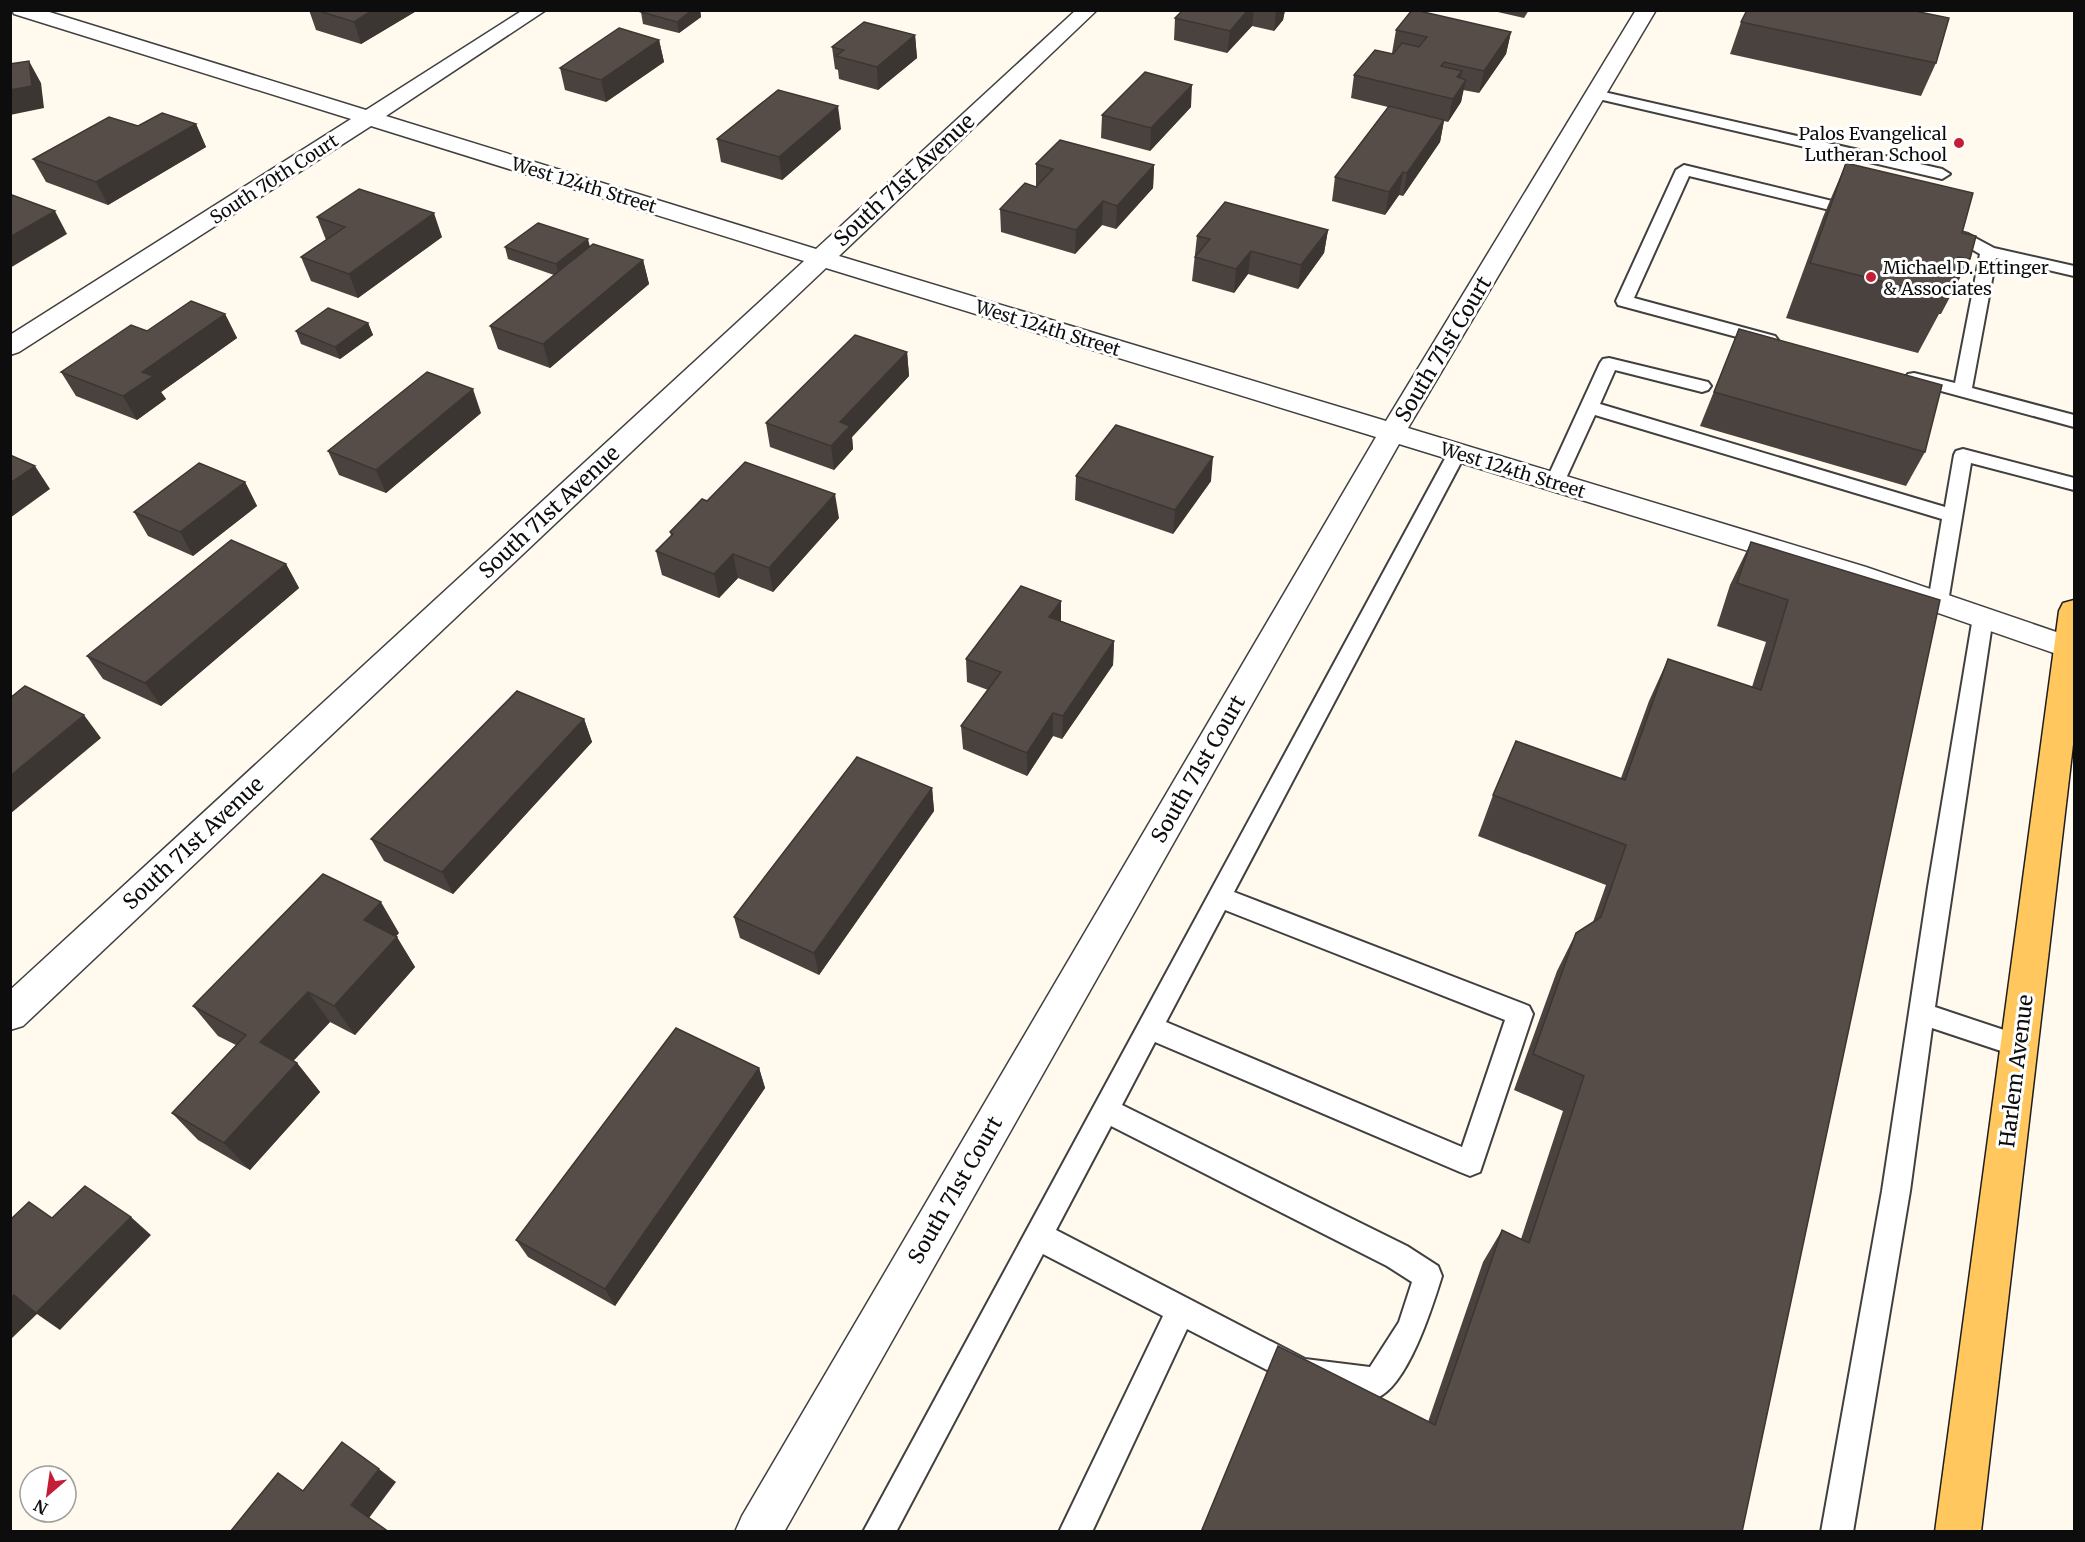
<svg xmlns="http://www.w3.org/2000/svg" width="2085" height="1542" viewBox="0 0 2085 1542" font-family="Merriweather,serif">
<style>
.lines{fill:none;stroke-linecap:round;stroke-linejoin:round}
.lane-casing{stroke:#404040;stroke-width:4}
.street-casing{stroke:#404040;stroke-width:3}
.primary-casing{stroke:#1e1e1e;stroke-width:3}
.lane{fill:#fff;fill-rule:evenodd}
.street{fill:#fff;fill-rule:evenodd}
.primary{fill:#ffc75d;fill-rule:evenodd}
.wall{fill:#4a423f}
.shaded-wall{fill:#3c3633}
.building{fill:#564d49;stroke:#3c3633;stroke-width:1.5}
.poi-dot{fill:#c41e37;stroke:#fff;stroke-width:2}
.labels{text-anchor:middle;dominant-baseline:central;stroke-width:6;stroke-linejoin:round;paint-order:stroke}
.far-poi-label{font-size:18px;fill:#0d0d0d;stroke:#fff;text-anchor:end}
.far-street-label{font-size:18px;fill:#0d0d0d;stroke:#fff}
.street-label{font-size:21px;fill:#0d0d0d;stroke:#fff}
</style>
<rect width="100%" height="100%" fill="#fffaed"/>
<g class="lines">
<defs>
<g id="lane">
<path d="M1595,90L1942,169L1950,174L1942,179L1590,97L1588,94Z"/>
<path d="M1684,165L1865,209L1867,212L1859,217L1689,176L1634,298L1775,336L1778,340L1775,344H1763L1618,305L1616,301L1676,170Z"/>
<path d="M1946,228L1968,234L1994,248L2074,266V276L1996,258L1972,388L2074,415V427L1908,382L1905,378L1908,374L1914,373L1955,383L1980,254L1956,240L1940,236L1938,233Z"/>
<path d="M1609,358L1708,382L1711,386L1708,390L1702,392L1615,370L1600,404L1945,507L1954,455L1956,451L1963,449L2074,478V490L1971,463L1948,602L1945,607L1938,609L1931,607L1928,602L1942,519L1595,415L1562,487L1555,489L1548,487L1545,483L1600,363L1603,359Z"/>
<path d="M1457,447L1464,449L1466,453L1234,892L1529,1006L1533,1014L1480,1172L1470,1176L1460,1172L1155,1042L1122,1105L1407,1246L1438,1266L1442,1276C1432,1308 1408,1385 1377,1398L1302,1388L1187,1329L1092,1532H1059L1163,1316L1043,1254L896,1532H863L1448,453L1450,449ZM1225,910L1505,1020L1462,1147L1166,1022ZM1111,1126L1387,1266L1412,1282L1399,1322L1370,1367L1305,1359L1056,1230Z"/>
<path d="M1983,610L1990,612L1993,617L1935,1007L2028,1038L2032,1046L2028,1054L2019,1057L1932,1028L1910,1191L1853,1532H1821L1882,1191L1928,887L1973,617L1976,612Z"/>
</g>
<path id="street" d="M12,10H43L366,110L523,10H546L386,116L816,249L1076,10H1097L839,256L1386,421L1636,10H1656L1408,428L1866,567L2074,638V660L1846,581L1399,444L784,1532H735L742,1516L1376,437L826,268L23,1026L10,1030V990L804,261L371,126L19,352L10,355V335L351,119L14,14Z"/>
<path id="primary" d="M2074,600V736L1981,1532H1935L2059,611L2063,603Z"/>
</defs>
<use href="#lane" class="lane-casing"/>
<use href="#street" class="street-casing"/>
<use href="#primary" class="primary-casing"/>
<use href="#lane" class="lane"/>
<use href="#street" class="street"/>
<use href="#primary" class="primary"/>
</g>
<g class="wall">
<path d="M309,10H418L361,44L316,30Z"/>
<path d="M644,10H700L701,17L679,33L643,24L641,12Z"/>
<path d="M1183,10H1285L1283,20L1274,31L1252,26L1227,53L1174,40L1175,18Z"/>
<path d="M1489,10H1529L1524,18Z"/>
<path d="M1741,22L1936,63L1921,96L1730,54Z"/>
<path d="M1396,30L1511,32L1506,54L1479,93L1463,90L1461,102L1448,122L1444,121L1440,142L1403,196L1399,195L1385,215L1332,201L1335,177L1388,107L1351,98L1354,75L1393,54L1394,53H1392Z"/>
<path d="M915,35L917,58L878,90L839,79L838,70L835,69L832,47Z"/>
<path d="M659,40L664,62L606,102L565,90L560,68Z"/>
<path d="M1191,107L1150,151L1101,138L1102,115Z"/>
<path d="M196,124L206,147L108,205L46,182L33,159Z"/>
<path d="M841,129L782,180L721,162L717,139Z"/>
<path d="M1846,163L1962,233L1970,259L1941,314H1939L1918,353L1786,318L1823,217Z"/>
<path d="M1036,164L1154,165L1153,188L1116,229L1102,225L1075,254L1001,232L1000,209L1036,187Z"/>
<path d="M317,217L442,237L358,298L311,281L301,257L326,240Z"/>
<path d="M1328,230L1324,253L1298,289L1248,274L1234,293L1192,281L1197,236Z"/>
<path d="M590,246L643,260L649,284L550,368L498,349L490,326L554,275L508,259L505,247Z"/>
<path d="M225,314L237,338L161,392L166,399L137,420L76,396L61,372L147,331Z"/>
<path d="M368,323L373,335L340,359L301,344L296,331Z"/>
<path d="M1739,329L1925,452L1906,486L1700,426Z"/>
<path d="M907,352L909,376L852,437L853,449L834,470L770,447L766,423Z"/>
<path d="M481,413L386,493L339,475L328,451Z"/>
<path d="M1076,476L1211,481L1173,534L1075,500Z"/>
<path d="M245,482L257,506L193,556L148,536L134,512Z"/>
<path d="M707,501L839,518L773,592L738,578L719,598L662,575L656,551L671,536L670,532Z"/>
<path d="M1751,542L1940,600L1742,1532H1201L1428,1422L1483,1262L1502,1230L1521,1239L1563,1111L1514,1090L1557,971L1576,933L1593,922L1606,885L1478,836L1493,795L1621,778L1649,701L1668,659L1752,687L1766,642L1717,626L1730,585Z"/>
<path d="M286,564L299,588L161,706L103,679L87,656Z"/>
<path d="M1061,601V621L1114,641L1113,665L1062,739L1053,736L1027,776L963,749L961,726L988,690L967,682L966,659Z"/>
<path d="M584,719L592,742L453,894L384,861L371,839Z"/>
<path d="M932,788L934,811L819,975L740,938L734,917Z"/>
<path d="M399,933L396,936L415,967L355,1035L330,1022L293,1061L297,1063L320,1092L250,1170L198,1140L172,1113L236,1045L218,1036L193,1006Z"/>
<path d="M759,1068L765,1088L615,1306L528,1257L516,1240Z"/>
</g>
<g class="shaded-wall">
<path d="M373,10H418L361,44L354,22Z"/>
<path d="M692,10H700L701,17L679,33L677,22Z"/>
<path d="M1248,10H1254L1252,26L1227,53L1230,31Z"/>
<path d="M1276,10H1285L1283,20L1274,31Z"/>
<path d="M1511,32L1506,54L1479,93L1484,71Z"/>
<path d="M915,35L917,58L878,90L877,67Z"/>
<path d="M659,40L664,62L606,102L601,80Z"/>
<path d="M29,61L41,83L44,108L10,115V90Z"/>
<path d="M1462,71L1457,92L1466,80L1461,102L1448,122L1457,77Z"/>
<path d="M1192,85L1191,107L1150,151L1151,128Z"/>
<path d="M838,106L841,129L782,180L779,157Z"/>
<path d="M1444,120L1440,142L1403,196L1407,173Z"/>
<path d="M196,124L206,147L108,205L96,182Z"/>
<path d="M1154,165L1153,188L1116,229L1117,206Z"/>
<path d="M1403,172L1399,195L1385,215L1389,192Z"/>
<path d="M1103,201L1102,225L1075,254L1076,230Z"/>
<path d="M55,211L67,234L10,268V237Z"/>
<path d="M434,213L442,237L358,298L349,274Z"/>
<path d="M1328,230L1324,253L1298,289L1301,265Z"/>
<path d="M588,239L591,251L559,276L556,264Z"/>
<path d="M1251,251L1248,274L1234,293L1236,269Z"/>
<path d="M643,260L649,284L550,368L543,344Z"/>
<path d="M225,314L237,338L161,392L166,399L137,420L123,396L142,372Z"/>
<path d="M368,323L373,335L340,359L335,347Z"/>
<path d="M907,352L909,376L852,437L853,449L834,470L831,446L840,422Z"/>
<path d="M473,389L481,413L386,493L376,470Z"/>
<path d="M1213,457L1211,481L1173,534L1175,510Z"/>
<path d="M35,466L50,489L10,518V483Z"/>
<path d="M245,482L257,506L193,556L180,532Z"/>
<path d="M835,494L839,518L773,592L769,568Z"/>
<path d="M733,554L738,578L719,598L714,574Z"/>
<path d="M286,564L299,588L161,706L145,683Z"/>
<path d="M1061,601V624L1049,617Z"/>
<path d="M1114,641L1113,665L1062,739L1063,716Z"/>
<path d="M1053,713V736L1027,776V753Z"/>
<path d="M84,715L101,738L10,814V776Z"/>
<path d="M584,719L592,742L453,894L442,872Z"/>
<path d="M932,788L934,811L819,975L814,953Z"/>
<path d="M381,902L399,933L383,950L364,920Z"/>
<path d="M397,937L415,967L355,1035L334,1006Z"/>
<path d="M308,992L330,1022L284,1071L260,1042Z"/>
<path d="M297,1063L320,1092L250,1170L224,1143Z"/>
<path d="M759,1068L765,1088L615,1306L605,1289Z"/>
<path d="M131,1217L151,1235L60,1330L37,1314L10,1340V1299L14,1295Z"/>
<path d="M379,1469L396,1482L369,1518L351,1505Z"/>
</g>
<g class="building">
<path d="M316,10H373L354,22Z"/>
<path d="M644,10H692L677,22L641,12Z"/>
<path d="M1183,10H1248L1230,31L1175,18Z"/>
<path d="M1412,10H1415L1511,32L1484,71L1444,62L1441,66L1462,71L1457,77L1466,80L1453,99L1354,75L1375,50L1393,54L1402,43L1419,47L1427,37L1396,30Z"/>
<path d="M1747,10H1910L1949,18L1936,63L1741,22Z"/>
<path d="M864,22L915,35L877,67L836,56L844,50L832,47Z"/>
<path d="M619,28L659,40L601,80L560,68Z"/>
<path d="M29,61L32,86L10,90V64Z"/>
<path d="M1145,72L1192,85L1151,128L1102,115Z"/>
<path d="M778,90L838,106L779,157L717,139Z"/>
<path d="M1389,106L1444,120L1407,173L1403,172L1389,192L1335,177Z"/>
<path d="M162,113L196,124L96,182L33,159L109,117L138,126Z"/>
<path d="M1060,140L1154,165L1117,206L1103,201L1076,230L1000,209L1025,183L1036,187L1053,169L1036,164Z"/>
<path d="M1846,163L1973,193L1962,233L1976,236L1970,259L1958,257L1948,298L1810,263Z"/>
<path d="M359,189L434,213L349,274L301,257L345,227L317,217Z"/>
<path d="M12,195L55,211L10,237V196Z"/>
<path d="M1225,202L1328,230L1301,265L1251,251L1236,269L1195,257L1210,239L1197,236Z"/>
<path d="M538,223L588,239L556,264L505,247Z"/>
<path d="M593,244L643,260L543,344L490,326Z"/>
<path d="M191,301L225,314L142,372L153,376L123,396L61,372L131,325L147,331Z"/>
<path d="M328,308L368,323L335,347L296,331Z"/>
<path d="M1739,329L1942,385L1925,452L1714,392Z"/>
<path d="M855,335L907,352L840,422L850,426L831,446L766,423Z"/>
<path d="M427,372L473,389L376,470L328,451Z"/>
<path d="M1116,425L1213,457L1175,510L1076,476Z"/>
<path d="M10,455L35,466L10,483Z"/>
<path d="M745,462L835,494L769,568L733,554L714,574L656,551L673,534L670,532L702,499L707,501Z"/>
<path d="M199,463L245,482L180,532L134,512Z"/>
<path d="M231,540L286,564L145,683L87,656Z"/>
<path d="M1751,542L1940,600L1742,1532H1201L1278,1346L1435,1425L1502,1230L1529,1243L1584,1076L1533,1054L1576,933L1601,917L1626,845L1493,795L1516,741L1625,780L1668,659L1761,690L1788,600L1737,583Z"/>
<path d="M1021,586L1061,601L1049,617L1114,641L1063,716L1053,713L1027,753L961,726L1001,672L966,659Z"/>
<path d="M25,686L84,715L10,776V698Z"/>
<path d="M517,691L584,719L442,872L371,839Z"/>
<path d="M857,757L932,788L814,953L734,917Z"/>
<path d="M323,874L381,902L364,920L397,937L334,1006L308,992L260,1042L297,1063L224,1143L172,1113L246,1035L193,1006Z"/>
<path d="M676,1028L759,1068L605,1289L516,1240Z"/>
<path d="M85,1186L131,1217L36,1313L14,1295L10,1299V1220L29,1202L52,1218Z"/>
<path d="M342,1442L379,1469L351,1505L389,1532H230L278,1473L303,1491Z"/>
</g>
<g class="poi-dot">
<circle cx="1959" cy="143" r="6"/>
<circle cx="1871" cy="277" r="6"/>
</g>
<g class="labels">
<g class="far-poi-label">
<text x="1947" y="133">Palos Evangelical<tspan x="1947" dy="21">Lutheran School</tspan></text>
<text x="1883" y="267" text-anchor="start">Michael D. Ettinger<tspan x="1883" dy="21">&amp; Associates</tspan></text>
</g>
<g class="far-street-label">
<text transform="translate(274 179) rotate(-33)">South 70th Court</text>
<text transform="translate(584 185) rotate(17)">West 124th Street</text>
<text transform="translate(1048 328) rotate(17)">West 124th Street</text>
<text transform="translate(1513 470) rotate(17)">West 124th Street</text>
</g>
<g class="street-label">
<text transform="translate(904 180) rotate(-43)">South 71st Avenue</text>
<text transform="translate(1443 349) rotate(-59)">South 71st Court</text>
<text transform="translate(549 512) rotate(-43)">South 71st Avenue</text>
<text transform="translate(1198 769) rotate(-60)">South 71st Court</text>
<text transform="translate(193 843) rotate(-43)">South 71st Avenue</text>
<text transform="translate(2016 1071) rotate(-83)">Harlem Avenue</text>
<text transform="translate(955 1190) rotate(-60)">South 71st Court</text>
</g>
</g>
<rect width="2085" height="1542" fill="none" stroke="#0d0d0d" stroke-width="24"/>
<g transform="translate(48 1494) rotate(209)"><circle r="28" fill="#ffffff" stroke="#9e9e9e" stroke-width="1.5"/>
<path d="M0-4.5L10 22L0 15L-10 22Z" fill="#c41e37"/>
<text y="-9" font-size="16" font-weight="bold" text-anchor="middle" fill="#0d0d0d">N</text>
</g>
</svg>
